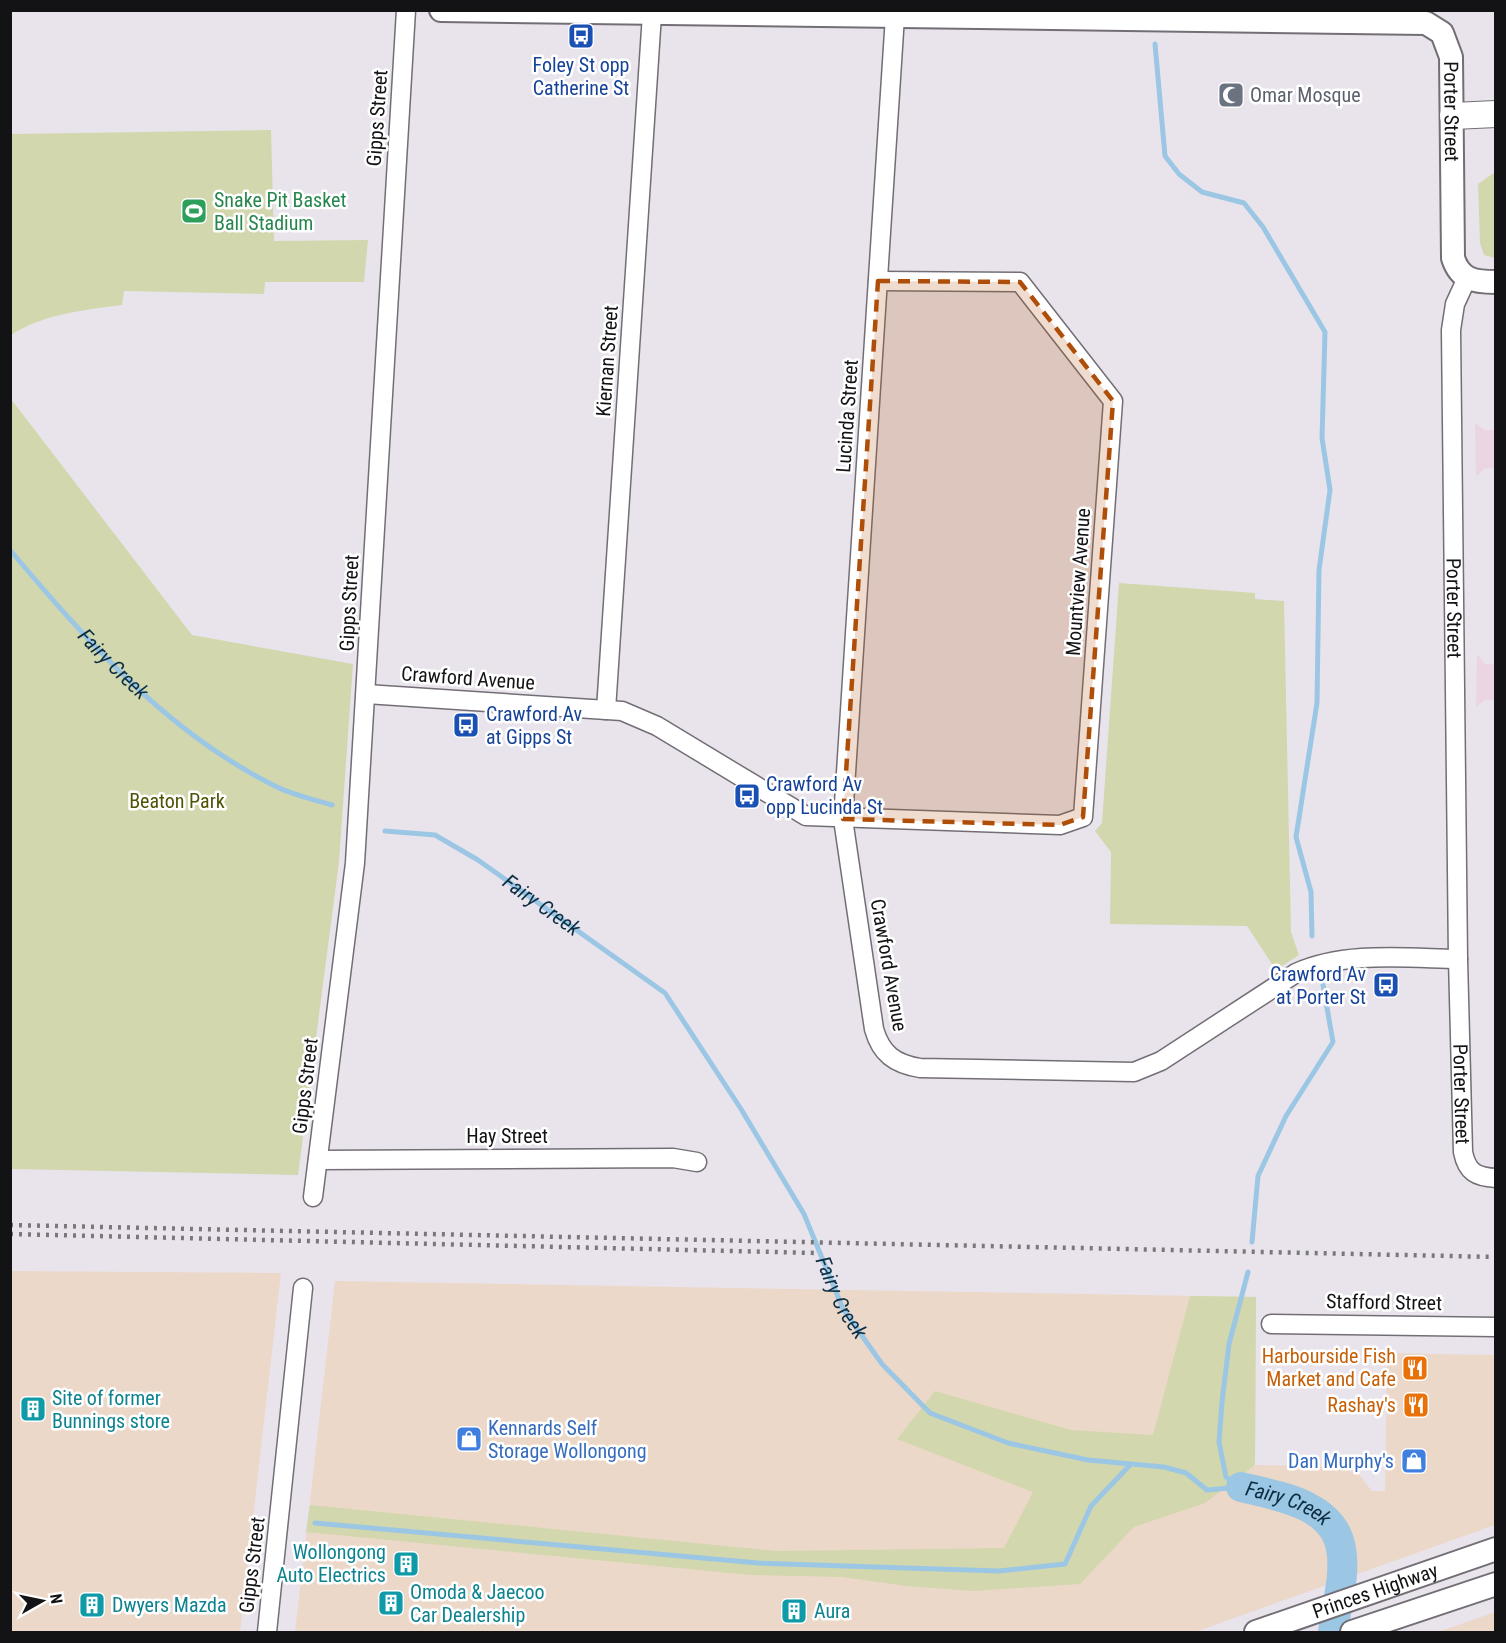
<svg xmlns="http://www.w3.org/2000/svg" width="1506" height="1643" viewBox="0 0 1506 1643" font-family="'Roboto Condensed',sans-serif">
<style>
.commercial{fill:#ecd8c9}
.education{fill:#ebd5e3}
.green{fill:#d3d7ad}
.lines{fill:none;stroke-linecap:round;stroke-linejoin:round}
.stream{stroke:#9cc7e4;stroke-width:5}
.river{stroke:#9cc7e4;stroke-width:30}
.minor-casing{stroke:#736e76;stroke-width:21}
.major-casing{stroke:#736e76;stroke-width:26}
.highway-casing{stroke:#736e76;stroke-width:28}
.minor{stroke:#fff;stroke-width:18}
.major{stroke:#fff;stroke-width:22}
.highway{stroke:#fff;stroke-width:26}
.rail{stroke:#7a777c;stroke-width:4.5;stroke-dasharray:3 6;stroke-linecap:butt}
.marked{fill:#af4e09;fill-opacity:0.2;stroke:#af4e09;stroke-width:4.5;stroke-dasharray:12 8;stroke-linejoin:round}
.labels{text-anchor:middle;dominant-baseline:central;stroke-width:5;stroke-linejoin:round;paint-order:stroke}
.transit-label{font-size:20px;fill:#164399;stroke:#fff;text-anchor:start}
.worship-label{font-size:20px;fill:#5b616d;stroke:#fff;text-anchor:start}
.street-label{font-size:20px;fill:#131214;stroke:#fff}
.leisure-label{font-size:20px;fill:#27864d;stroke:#fff;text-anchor:start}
.park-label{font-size:20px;fill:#515406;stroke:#fff}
.food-label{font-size:20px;fill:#c56008;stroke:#fff;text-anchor:end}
.culture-label{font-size:20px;fill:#0d838f;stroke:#fff;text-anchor:start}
.shop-label{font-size:20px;fill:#366cbe;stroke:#fff;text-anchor:start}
.water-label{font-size:21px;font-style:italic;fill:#0b2e43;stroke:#fff}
</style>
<rect width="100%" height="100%" fill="#e9e4ec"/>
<g class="commercial">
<path d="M11,1271L281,1273L240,1632H11Z"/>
<path d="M335,1281L1256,1297L1255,1465L1352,1466L1372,1491H1385L1387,1353L1495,1355V1525L1195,1632H295Z"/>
<path d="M1495,1612V1632H1438Z"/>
</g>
<g class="education">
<path d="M1475,423L1485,430H1496L1495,468L1484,469L1476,477Z"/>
<path d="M1477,654L1485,664H1495L1496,700H1485L1476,707Z"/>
</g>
<g class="green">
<path d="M271,130L274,241L368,240L364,282H265L264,294L124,291L122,305C84,310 43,314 11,335V134Z"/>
<path d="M1495,172V258L1484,255L1480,243L1478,184Z"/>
<path d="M11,399L192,635L353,664L339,862L298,1175L11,1169Z"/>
<path d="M1119,583L1255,593V599L1284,601L1291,932L1299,955L1276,970L1247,926L1110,924L1111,852L1095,831L1102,823Z"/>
<path d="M1190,1296L1256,1297L1255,1465L1205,1503L1134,1527L1080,1584L974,1591L906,1586L842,1577L750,1575L306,1532L310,1505L777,1551L1004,1548L1033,1492L897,1439L935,1391L1071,1430L1153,1435Z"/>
</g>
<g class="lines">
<g class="stream">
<path d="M1155,44L1165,156L1179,174L1202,192L1244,203L1263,227L1325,332L1322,438L1330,490L1319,570L1317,703L1296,837L1311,892L1312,936"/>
<path id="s1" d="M10,550C87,641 166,732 275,786C292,795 313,799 332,805"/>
<path id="s2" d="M385,831L435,835L478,860L665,993L741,1109L804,1214L843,1309L882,1364L930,1413L1008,1443L1088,1460L1164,1467L1186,1473L1207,1490L1241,1487"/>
<path d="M1252,1242L1258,1176L1286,1116L1333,1042L1323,985"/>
<path d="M1241,1487L1226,1477L1219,1442L1222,1402L1229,1344L1248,1272"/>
<path d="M315,1523L758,1563L999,1571L1065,1564L1091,1506L1130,1465"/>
</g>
<path class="river" id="s3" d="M1241,1487C1278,1496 1334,1504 1341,1549C1346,1575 1336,1607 1333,1632"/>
<defs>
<g id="minor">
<path d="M895,16L843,819L874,1029C881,1054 895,1064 920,1068L1134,1072L1161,1061L1296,973C1345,951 1405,958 1458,959"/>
<path id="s4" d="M1467,278L1455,304L1451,330L1458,959L1463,1152C1467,1172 1476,1177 1496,1178"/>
<path d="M366,694L622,711L657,726L806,816L1060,825L1083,817L1113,401L1020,282L878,281"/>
<path d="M606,710L652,14"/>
<path d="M318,1160L673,1158L697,1162"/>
<path d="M313,1197L355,863L406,10"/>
<path d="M1271,1324L1496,1327"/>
<path d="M267,1632L303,1288"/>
</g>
<g id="major">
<path id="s5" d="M441,10L1426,23L1442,33L1451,57L1453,258C1460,280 1474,282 1496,282"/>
<path id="s6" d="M1256,1632L1496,1549"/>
<path d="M1352,1632L1496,1584"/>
</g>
<path id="highway" d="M1453,116L1496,114"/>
</defs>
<use href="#minor" class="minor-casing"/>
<use href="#major" class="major-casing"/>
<use href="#highway" class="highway-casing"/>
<use href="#minor" class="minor"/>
<use href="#major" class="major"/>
<use href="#highway" class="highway"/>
<g class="rail">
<path d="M10,1225L1496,1257"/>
<path d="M10,1234L817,1253"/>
</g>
</g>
<path class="marked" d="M878,281L1020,282L1113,401L1083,817L1060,825L843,819Z"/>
<defs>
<symbol id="bus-square" viewBox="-11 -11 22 22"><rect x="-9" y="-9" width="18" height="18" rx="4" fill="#1a4fb4" stroke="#fff"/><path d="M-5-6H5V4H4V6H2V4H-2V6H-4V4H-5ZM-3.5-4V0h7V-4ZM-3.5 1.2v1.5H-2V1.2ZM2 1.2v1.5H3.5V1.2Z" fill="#fff"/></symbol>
<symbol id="mosque-square" viewBox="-11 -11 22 22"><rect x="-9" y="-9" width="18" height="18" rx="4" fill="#6b7280" stroke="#fff"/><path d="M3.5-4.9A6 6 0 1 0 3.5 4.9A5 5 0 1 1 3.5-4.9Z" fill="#fff"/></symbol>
<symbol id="stadium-square" viewBox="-11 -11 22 22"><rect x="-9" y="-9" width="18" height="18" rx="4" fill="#2e9e5b" stroke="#fff"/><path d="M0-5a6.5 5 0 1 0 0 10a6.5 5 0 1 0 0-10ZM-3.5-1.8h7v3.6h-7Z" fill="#fff"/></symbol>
<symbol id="restaurant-square" viewBox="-11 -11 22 22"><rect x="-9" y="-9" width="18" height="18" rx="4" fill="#e8710a" stroke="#fff"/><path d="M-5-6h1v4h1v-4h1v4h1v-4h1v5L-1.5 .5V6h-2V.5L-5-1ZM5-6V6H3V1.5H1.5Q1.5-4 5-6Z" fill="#fff"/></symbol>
<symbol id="building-square" viewBox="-11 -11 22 22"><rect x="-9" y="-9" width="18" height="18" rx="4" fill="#0f9aa8" stroke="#fff"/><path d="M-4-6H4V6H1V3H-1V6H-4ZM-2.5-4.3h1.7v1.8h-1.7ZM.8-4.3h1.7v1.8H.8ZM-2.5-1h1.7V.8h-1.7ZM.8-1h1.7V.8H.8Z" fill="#fff"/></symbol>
<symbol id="shop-square" viewBox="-11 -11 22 22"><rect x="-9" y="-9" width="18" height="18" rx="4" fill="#3f7fe0" stroke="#fff"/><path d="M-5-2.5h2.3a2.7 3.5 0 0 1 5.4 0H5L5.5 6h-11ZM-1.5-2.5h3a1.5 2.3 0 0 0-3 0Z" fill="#fff"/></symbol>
</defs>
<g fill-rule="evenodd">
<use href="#bus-square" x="566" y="21" width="30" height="30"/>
<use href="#mosque-square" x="1216" y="80" width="30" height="30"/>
<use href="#stadium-square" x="179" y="196" width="30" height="30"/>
<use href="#bus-square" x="451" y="710" width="30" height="30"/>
<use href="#bus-square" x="732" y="781" width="30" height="30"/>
<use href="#bus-square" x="1371" y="970" width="30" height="30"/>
<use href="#restaurant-square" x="1400" y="1353" width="30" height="30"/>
<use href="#restaurant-square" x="1401" y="1390" width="30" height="30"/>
<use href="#building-square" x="18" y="1394" width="30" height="30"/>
<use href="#shop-square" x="454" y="1424" width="30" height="30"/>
<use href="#shop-square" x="1399" y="1446" width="30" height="30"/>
<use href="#building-square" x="391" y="1549" width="30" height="30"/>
<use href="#building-square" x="376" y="1588" width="30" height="30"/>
<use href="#building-square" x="77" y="1590" width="30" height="30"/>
<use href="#building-square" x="779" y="1596" width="30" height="30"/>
</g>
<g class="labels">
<g class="transit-label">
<text x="581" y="65" text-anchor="middle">Foley St opp<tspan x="581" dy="23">Catherine St</tspan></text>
<text x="486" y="714">Crawford Av<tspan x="486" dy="23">at Gipps St</tspan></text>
<text x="766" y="784">Crawford Av<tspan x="766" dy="23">opp Lucinda St</tspan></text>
<text x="1366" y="974" text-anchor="end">Crawford Av<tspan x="1366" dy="23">at Porter St</tspan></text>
</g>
<g class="worship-label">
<text x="1250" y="95">Omar Mosque</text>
</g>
<g class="street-label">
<text stroke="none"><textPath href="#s5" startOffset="1084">Porter Street</textPath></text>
<text transform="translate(377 118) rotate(-86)">Gipps Street</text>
<text transform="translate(607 361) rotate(-86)">Kiernan Street</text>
<text transform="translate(847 416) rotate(-86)">Lucinda Street</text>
<text transform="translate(1078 582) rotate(-86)">Mountview Avenue</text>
<text transform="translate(349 603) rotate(-87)">Gipps Street</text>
<text stroke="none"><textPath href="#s4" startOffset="333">Porter Street</textPath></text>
<text transform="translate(468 678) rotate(4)">Crawford Avenue</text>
<text transform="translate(889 965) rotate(80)">Crawford Avenue</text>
<text transform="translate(305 1086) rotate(-83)">Gipps Street</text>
<text stroke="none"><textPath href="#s4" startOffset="819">Porter Street</textPath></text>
<text x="507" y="1136">Hay Street</text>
<text transform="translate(1384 1302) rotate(1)">Stafford Street</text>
<text transform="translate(252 1565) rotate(-83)">Gipps Street</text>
<text stroke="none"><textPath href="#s6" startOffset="126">Princes Highway</textPath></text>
</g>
<g class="leisure-label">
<text x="214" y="200">Snake Pit Basket<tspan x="214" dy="23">Ball Stadium</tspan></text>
</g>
<g class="park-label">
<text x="177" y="801">Beaton Park</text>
</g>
<g class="food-label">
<text x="1396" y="1356">Harbourside Fish<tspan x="1396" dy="23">Market and Cafe</tspan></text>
<text x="1396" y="1405">Rashay's</text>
</g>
<g class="culture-label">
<text x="52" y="1398">Site of former<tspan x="52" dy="23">Bunnings store</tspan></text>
<text x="386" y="1552" text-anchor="end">Wollongong<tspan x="386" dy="23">Auto Electrics</tspan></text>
<text x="410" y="1592">Omoda &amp; Jaecoo<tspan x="410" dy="23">Car Dealership</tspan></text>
<text x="112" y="1605">Dwyers Mazda</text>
<text x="814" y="1611">Aura</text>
</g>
<g class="shop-label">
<text x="488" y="1428">Kennards Self<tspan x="488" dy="23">Storage Wollongong</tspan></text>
<text x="1394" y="1461" text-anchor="end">Dan Murphy's</text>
</g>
<g class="water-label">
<text stroke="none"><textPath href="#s1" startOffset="154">Fairy Creek</textPath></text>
<text stroke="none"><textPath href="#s2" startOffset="178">Fairy Creek</textPath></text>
<text stroke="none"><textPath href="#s2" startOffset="682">Fairy Creek</textPath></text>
<text stroke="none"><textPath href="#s3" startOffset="50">Fairy Creek</textPath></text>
</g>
</g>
<rect width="1506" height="1643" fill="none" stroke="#131214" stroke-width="24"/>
<g transform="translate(42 1601) rotate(81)" stroke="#ffffff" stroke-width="4.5" paint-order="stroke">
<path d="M0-4.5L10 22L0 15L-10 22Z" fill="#131214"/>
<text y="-9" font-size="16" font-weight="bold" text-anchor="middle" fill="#131214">N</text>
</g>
</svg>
